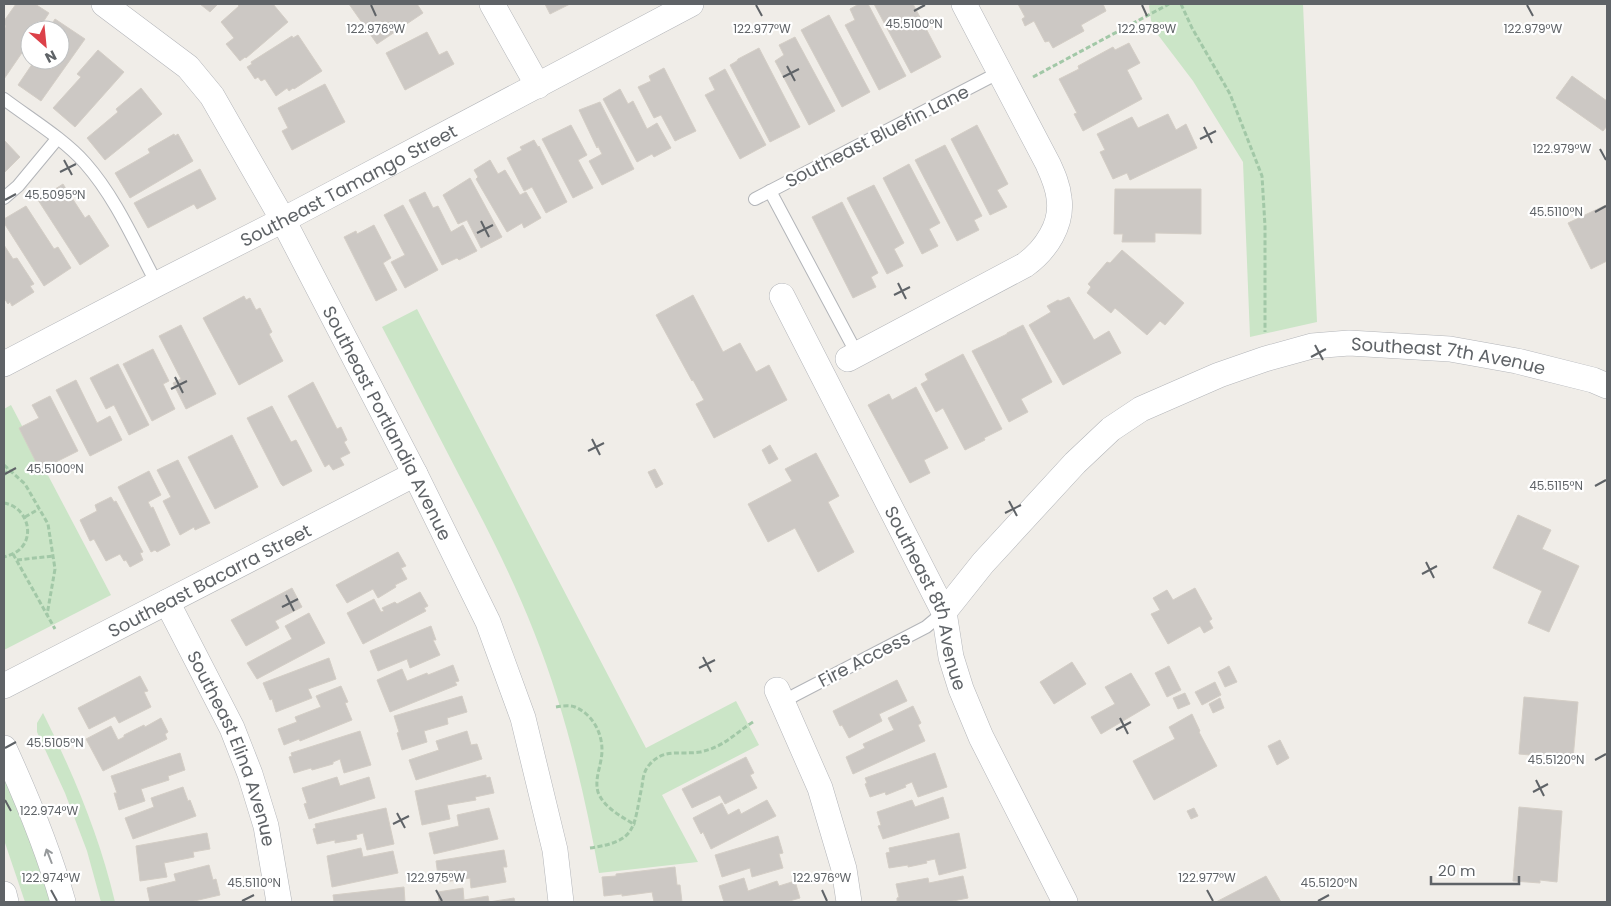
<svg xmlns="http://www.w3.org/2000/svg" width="1611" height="906" viewBox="0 0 1611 906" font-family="Poppins,sans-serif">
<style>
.green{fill:#cbe5c7}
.building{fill:#ccc8c4;stroke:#d4cec6}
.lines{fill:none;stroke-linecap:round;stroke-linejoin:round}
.service-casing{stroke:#b3b5b9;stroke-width:14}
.minor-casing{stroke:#b3b5b9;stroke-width:26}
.path{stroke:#a2c8a7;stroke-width:3;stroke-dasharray:5 2.5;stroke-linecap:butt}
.service{stroke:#fff;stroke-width:12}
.minor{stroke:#fff;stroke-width:25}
.oneway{stroke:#979a9c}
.ticks{fill:none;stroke:#5f6367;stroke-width:2}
.labels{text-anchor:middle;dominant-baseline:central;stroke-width:4.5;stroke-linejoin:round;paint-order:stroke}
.street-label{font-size:18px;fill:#5f6367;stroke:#fff}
.ticks-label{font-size:12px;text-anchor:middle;fill:#5f6367;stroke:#fff;stroke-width:4.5;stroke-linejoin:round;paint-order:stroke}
</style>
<rect width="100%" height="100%" fill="#f0ede8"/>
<g class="green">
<path d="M1150,4H1303L1317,322L1250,337L1243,162L1193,81L1152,27L1149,6Z"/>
<path d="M417,309L646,748L736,701L759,745L662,795L698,862L599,873C584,790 565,710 534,632C513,578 486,526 459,475C433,425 408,376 382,327Z"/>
<path d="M11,405L111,595L4,650V409Z"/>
<path d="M43,713C73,773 100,837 115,902H101L87,851L65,793L37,732V723Z"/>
<path d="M4,767L52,902H25L4,840Z"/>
</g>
<g class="building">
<path d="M16,4H35L49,13L38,30H30V41L4,79V29L6,26L4,25V21Z"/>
<path d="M200,4H218L210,12Z"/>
<path d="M237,4H273L288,22L246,58L245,57L240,61L226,44L234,38L221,22L239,6Z"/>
<path d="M349,4H417L423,13L377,44Z"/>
<path d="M545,4H570L550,14Z"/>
<path d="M859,4H868L906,76L879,90L845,25L855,20L850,9Z"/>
<path d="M874,4H913L941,57L911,73Z"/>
<path d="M1018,4H1103L1106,11L1081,25L1084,31L1053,48L1049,41L1045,42L1034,21L1025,26L1022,19L1025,17Z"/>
<path d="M829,15L870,92L842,107L801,30Z"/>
<path d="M55,19L85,39L41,101L18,85L35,60H60V30H48Z"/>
<path d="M427,32L439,55L447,51L454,64L405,90L386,53Z"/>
<path d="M298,35L322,71L294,89L293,88L289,91L287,88L276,96L265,79L261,81L258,77L255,79L247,67L252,64L251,62L292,36L293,38Z"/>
<path d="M795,37L835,111L809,125L775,61L784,55L779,45Z"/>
<path d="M1129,43L1140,63L1127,70L1142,99L1083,131L1074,114L1077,113L1059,79L1079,69L1078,66L1113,47L1115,50Z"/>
<path d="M759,48L800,127L770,142L730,65L737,61L738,59Z"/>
<path d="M98,50L124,72L75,127L53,108L81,77L77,74Z"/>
<path d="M664,68L696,131L675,141L661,115L654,118L638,87L651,81L649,76Z"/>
<path d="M725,69L766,145L740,159L705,95L715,90L709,78Z"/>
<path d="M1572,76L1607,101V126L1603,131L1556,98Z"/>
<path d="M325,84L345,122L292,150L282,131L288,128L278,108Z"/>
<path d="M141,88L162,114L105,160L87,138L118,112L116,109Z"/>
<path d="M620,89L628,104L633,101L647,129L657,123L671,148L654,157L652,154L637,162L603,99Z"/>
<path d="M600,102L634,169L602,185L589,161L602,154L598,146L597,148L579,110Z"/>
<path d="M1168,114L1176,130L1186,124L1197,148L1130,180L1127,173L1113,179L1100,152L1105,150L1097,134L1132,117L1138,128Z"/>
<path d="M571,125L587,155L578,160L593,188L573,198L542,139Z"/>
<path d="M977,125L1008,184L997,190L1007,207L990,215L951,139Z"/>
<path d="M174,134L175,136L178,134L193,161L130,198L115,173L150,153L148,149Z"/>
<path d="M4,140L20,157L4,173Z"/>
<path d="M534,140L538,147L539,146L567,202L546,213L532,187L524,191L507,158L522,150L520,147Z"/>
<path d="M945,145L982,216L974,220L979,230L957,241L915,160Z"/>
<path d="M490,160L498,174L505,170L520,195L526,192L541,218L524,228L522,223L507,232L476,179L478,177L474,170Z"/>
<path d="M909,164L940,223L929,229L938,246L922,254L883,178Z"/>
<path d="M200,169L216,199L197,209L194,204L148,228L134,203Z"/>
<path d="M470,178L502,237L481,248L467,220L458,224L443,195Z"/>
<path d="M63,184L85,218L89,215L109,246L80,265L38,200Z"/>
<path d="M874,185L904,243L894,249L903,266L887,274L847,198Z"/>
<path d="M1115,189H1201V234L1155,233V242H1122L1123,234H1114Z"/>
<path d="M425,192L433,208L438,206L451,232L463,225L477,251L459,260L457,258L442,265L409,200Z"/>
<path d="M842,202L878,273L871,277L876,287L853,298L812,217Z"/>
<path d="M403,205L438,270L405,288L391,262L405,255L384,215Z"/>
<path d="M1606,205L1607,207V261L1591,269L1568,223Z"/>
<path d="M26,206L54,249L58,247L71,268L44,286L4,223V219Z"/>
<path d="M374,225L391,258L383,263L397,290L376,301L344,237L356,231L357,234Z"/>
<path d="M4,245L13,259L17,258L34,284L30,286L34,292L12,306L10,302L8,304L4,298Z"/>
<path d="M1122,250L1184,303L1165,325L1160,321L1147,335L1115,308L1111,313L1087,293L1091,287L1088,284L1107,262L1110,263Z"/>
<path d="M693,295L723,352L740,343L756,372L769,365L787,400L714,438L696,404L704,400L693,380L692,381L656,315Z"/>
<path d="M244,296L246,300L250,298L256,310L260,308L272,332L269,334L283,361L239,385L203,318Z"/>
<path d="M1069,297L1094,340L1109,331L1121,353L1063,385L1029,325L1051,312L1047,306L1058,300L1060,301Z"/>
<path d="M181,325L216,394L186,409L173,383L181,379L159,336Z"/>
<path d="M1023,325L1052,382L1021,399L1028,412L1009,422L972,351L1007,334V333Z"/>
<path d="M153,349L169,381L163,384L175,409L152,421L123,364Z"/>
<path d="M963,354L1002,429L984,438L985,440L965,450L943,408L936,412L921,384L928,380L925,374Z"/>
<path d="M118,364L149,425L129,435L114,405L106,409L90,378Z"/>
<path d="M76,380L97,423L110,416L122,440L90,456L56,390Z"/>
<path d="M313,382L337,429L341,427L347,440L344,442L350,453L340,458L344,465L333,470L329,464L325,467L288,396Z"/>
<path d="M916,387L948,448L924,460L930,473L910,483L868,405L889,394L892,400Z"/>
<path d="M50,396L78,451L40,470L19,428L39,418L32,405Z"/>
<path d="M272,406L291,442L296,440L312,471L283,486L281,484L247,418Z"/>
<path d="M232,435L258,487L215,509L188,457Z"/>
<path d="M770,445L778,459L769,464L762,450Z"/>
<path d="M816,453L839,496L828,502L854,552L818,572L795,528L768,542L748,504L792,481L785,469Z"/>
<path d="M178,460L210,523L195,530L194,527L180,535L163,501L171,497L157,470Z"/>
<path d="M655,469L663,484L656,488L648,472Z"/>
<path d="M149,471L161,495L148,502L151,508L153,507L170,545L157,552L155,550L151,552L118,487Z"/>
<path d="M111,497L114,502L116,501L143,552L140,553L143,560L130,567L126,560L124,561L120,554L106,561L94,539L90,541L80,520L97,511L95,505Z"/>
<path d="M1518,515L1551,530L1542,549L1579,566L1549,632L1528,623L1542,591L1493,568Z"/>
<path d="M398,552L406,566L401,568L407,579L395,585L396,587L378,598L373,589L347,603L336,585Z"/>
<path d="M292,588L302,607L275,621L279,628L246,646L231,620Z"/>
<path d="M1195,588L1212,619L1209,621L1213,628L1204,633L1200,626L1168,644L1151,614L1160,610L1153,598L1167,590L1173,600Z"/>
<path d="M420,592L428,606L424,608L426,611L363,644L347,613L374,599L381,612L384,611L382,608L395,602L397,604Z"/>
<path d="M309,613L325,643L257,679L247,663L292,639L285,626Z"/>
<path d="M431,626L436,640H433L440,655L410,668L407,659L378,671L370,651Z"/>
<path d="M329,658L336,679L308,689L312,698L276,712L272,699L270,700L263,683Z"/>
<path d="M1072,662L1086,684L1054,704L1040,682Z"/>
<path d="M453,665L459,681L455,682L457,685L390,712L377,680L402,669L407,681L427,673L428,675Z"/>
<path d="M1169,666L1181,690L1167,697L1155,673Z"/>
<path d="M1229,666L1237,682L1225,687L1218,672Z"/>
<path d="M1131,673L1150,705L1101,734L1091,717L1115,704L1105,687Z"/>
<path d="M140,676L148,691L144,692L151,707L119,723L115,716L89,729L78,708Z"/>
<path d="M897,680L907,701L879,714L882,721L849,738L842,725L840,726L833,711Z"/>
<path d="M1215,682L1221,695L1202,705L1195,692Z"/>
<path d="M341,686L348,702L345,703L352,720L300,741L299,739L284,745L278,729L297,722L295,717L321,707L316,696Z"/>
<path d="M1185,693L1190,704L1178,709L1173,698Z"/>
<path d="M462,696L467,712L447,718L448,724L424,731L427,742L402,750L397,733L399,732L394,716Z"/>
<path d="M1524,697L1578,702L1573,759L1519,754Z"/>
<path d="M1220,698L1224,708L1213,713L1209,704Z"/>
<path d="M913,706L921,723L918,725L925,741L853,774L846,757L865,748L863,744L894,730L888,718Z"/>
<path d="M1192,714L1200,731L1199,732L1217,766L1154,800L1133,761L1175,739L1169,727Z"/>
<path d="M161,718L168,732L165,734L167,739L103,771L86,739L111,726L118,740L124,737V735L144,725L145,727Z"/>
<path d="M360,731L371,765L344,773L340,759L333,762V764L312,770L311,768L294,773L289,757L292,756L291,753Z"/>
<path d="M467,731L471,745L477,744L482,759L416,780L409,760L439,750L436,741Z"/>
<path d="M1280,740L1289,758L1277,765L1268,746Z"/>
<path d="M180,753L185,770L168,776L169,780L141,789L145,801L119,810L114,793H117L111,776Z"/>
<path d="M935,753L947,787L918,797L912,782L905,785L906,787L886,795L885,792L870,797L865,784L867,783L865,778Z"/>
<path d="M746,757L754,773L750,775L757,788L725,804L720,795L692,808L682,789Z"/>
<path d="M486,775V778L490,777L494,793L475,797L476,800L447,805L450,819L422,825L415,791Z"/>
<path d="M337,777L340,786L369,777L375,798L309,819L304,804L307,803L302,788Z"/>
<path d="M183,787L188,801L190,800L196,816L133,839L125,818L154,807L151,798Z"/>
<path d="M943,797L949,818L883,839L878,826L881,825L877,812L912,800L915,807Z"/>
<path d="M767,800L776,816L711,849L703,832L701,834L693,818L722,803L728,815L739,809L741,814Z"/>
<path d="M1519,807L1562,811L1557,882L1540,880V883L1513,881Z"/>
<path d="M386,808L394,844L367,850L363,833L356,835L357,839L335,843V840L317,844L313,829L316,828L315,824Z"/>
<path d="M489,808L498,839L434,854L429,833L459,826L457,815Z"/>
<path d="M1194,808L1198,816L1191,819L1187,811Z"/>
<path d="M207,833L210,849L193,852L194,857L164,863L167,877L140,881L136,846Z"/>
<path d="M959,833L966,868L939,875L935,859L926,861L927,863L908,867V865L889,868L886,853L890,852L889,848Z"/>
<path d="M778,836L783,853L779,854L783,868L752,877L750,868L722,877L715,855Z"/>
<path d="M361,848L363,857L393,851L398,873L332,887L327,856Z"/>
<path d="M504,850L507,867H503L506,882L471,888L470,878L439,883L436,861Z"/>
<path d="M209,865L213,880L216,879L220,895L190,902H150L147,888L176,881L174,874Z"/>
<path d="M675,867L677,885H680L682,902H654L652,892L622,896V894L604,896L602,877L616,876V874Z"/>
<path d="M963,876L968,898L948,902H897V898L899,897L896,884L928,878L929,883Z"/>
<path d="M1266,876L1281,902H1216Z"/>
<path d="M744,878L748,891L777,881L779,886L795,881L800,898L786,902H724L719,886Z"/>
<path d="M404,887L405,902H334L333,895Z"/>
<path d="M463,888L464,900L488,896L489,902L514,898L515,902H439L438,892Z"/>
</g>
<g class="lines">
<defs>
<g id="service">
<path d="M4,99C29,118 64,139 85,163C116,198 135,243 157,284"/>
<path d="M770,191L857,354"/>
<path d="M4,198L18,186L57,139"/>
<path d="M755,199L1000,72"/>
<path d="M782,703L795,695L926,627L944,612"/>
</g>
<g id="minor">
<path id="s1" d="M104,4L188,67L212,96L283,220L415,474L488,622L523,718L555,850L561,902"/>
<path d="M492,4L538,86"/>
<path id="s2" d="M782,296L944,612L951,657L961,689L981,737L1065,902"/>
<path d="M848,359L1025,265C1046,250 1063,224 1059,198C1058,186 1053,175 1048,164L964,4"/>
<path id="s3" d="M4,364L157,284L283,220L691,4"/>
<path id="s4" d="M167,602L232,728L250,774L266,826L279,902"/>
<path id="s5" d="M944,612L983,563L1075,463L1111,429L1141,409L1219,375L1265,359L1312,346L1349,343L1450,349L1517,361L1593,380L1607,386"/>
<path id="s6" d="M4,686L415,474"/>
<path d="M777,690L820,788L844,869L849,902"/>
<path d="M4,748C27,798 48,849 63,902"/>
<path d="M4,894L6,902"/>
</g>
</defs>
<use href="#service" class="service-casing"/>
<use href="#minor" class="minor-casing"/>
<g class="path">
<path d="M1181,4L1192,28L1230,94L1262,176L1265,226V332"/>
<path d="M1033,77L1169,4"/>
<path d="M4,465L25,484L48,524L55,569L47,615"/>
<path d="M4,475L9,469"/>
<path d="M4,503C24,506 35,531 22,547C17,553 10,555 4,557"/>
<path d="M25,517L39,509"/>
<path d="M13,554L55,629"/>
<path d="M17,560L53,556"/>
<path d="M556,707C562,706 570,705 575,707C592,714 602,732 602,750C602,765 594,778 598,792C604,808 621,816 635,825"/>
<path d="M590,848C638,841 633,828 642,786C643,778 644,770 650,764C664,748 681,755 700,752C724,747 734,734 753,722"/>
</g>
<use href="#service" class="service"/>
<use href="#minor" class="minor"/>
</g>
<defs><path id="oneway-shaft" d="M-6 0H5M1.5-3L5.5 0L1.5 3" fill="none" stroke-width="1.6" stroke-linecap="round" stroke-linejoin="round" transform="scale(1.25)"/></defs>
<use class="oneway" href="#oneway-shaft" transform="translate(49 856) rotate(-111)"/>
<path class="ticks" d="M371,5L376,16M756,5L762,16M1142,5L1147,16M1527,5L1533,16M914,11L925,5M787,66L795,81M783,77L799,69M1204,127L1212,143M1200,139L1216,131M1600,149L1606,160M64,160L72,175M60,172L76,164M5,200L16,194M1595,212L1606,206M481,221L489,237M477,233L493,225M898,283L906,299M894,295L910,287M1315,345L1323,360M1311,357L1326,349M175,377L183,393M171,389L187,381M592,439L600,455M588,451L604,443M5,474L16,468M1595,486L1606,480M1009,501L1017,516M1005,513L1021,505M1426,562L1434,578M1422,574L1437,566M286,595L294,611M282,607L298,599M703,657L711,672M699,668L715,660M1120,718L1128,734M1116,730L1131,722M5,748L16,742M1595,760L1606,754M1536,780L1544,796M1533,792L1548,784M5,800L11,811M397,813L405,828M393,824L409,816M51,890L57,901M436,890L442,901M822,890L827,901M1207,890L1213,901M242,901L254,895M1318,901L1329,895"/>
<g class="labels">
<g class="street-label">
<text transform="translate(877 136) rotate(-27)">Southeast Bluefin Lane</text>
<text stroke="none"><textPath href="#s3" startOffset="388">Southeast Tamango Street</textPath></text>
<text stroke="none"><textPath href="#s5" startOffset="604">Southeast 7th Avenue</textPath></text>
<text stroke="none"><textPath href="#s1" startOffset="514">Southeast Portlandia Avenue</textPath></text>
<text stroke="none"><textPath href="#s6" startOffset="231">Southeast Bacarra Street</textPath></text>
<text stroke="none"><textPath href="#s2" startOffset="336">Southeast 8th Avenue</textPath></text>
<text transform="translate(864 659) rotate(-27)">Fire Access</text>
<text stroke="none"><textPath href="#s4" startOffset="161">Southeast Elina Avenue</textPath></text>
</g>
</g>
<g class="ticks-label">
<text x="914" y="28">45.5100°N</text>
<text x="376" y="33">122.976°W</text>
<text x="762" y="33">122.977°W</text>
<text x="1147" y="33">122.978°W</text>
<text x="1533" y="33">122.979°W</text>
<text x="1562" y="153">122.979°W</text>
<text x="55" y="199">45.5095°N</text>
<text x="1556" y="216">45.5110°N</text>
<text x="55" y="473">45.5100°N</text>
<text x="1556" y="490">45.5115°N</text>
<text x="55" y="747">45.5105°N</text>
<text x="1556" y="764">45.5120°N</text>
<text x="49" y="815">122.974°W</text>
<text x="51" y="882">122.974°W</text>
<text x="436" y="882">122.975°W</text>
<text x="822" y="882">122.976°W</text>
<text x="1207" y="882">122.977°W</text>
<text x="254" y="887">45.5110°N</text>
<text x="1329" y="887">45.5120°N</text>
</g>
<rect width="1611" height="906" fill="none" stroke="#5f6367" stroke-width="10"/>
<g transform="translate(45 45) rotate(153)"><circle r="24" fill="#ffffff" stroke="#bfc1c2"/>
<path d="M0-4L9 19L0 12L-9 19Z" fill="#dc4149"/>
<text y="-8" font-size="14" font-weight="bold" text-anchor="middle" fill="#5f6367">N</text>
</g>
<path d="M1431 876v8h88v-8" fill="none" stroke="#5f6367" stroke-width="2.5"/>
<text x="1438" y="876" font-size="15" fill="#5f6367" stroke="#ffffff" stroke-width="4" paint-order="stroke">20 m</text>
</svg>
